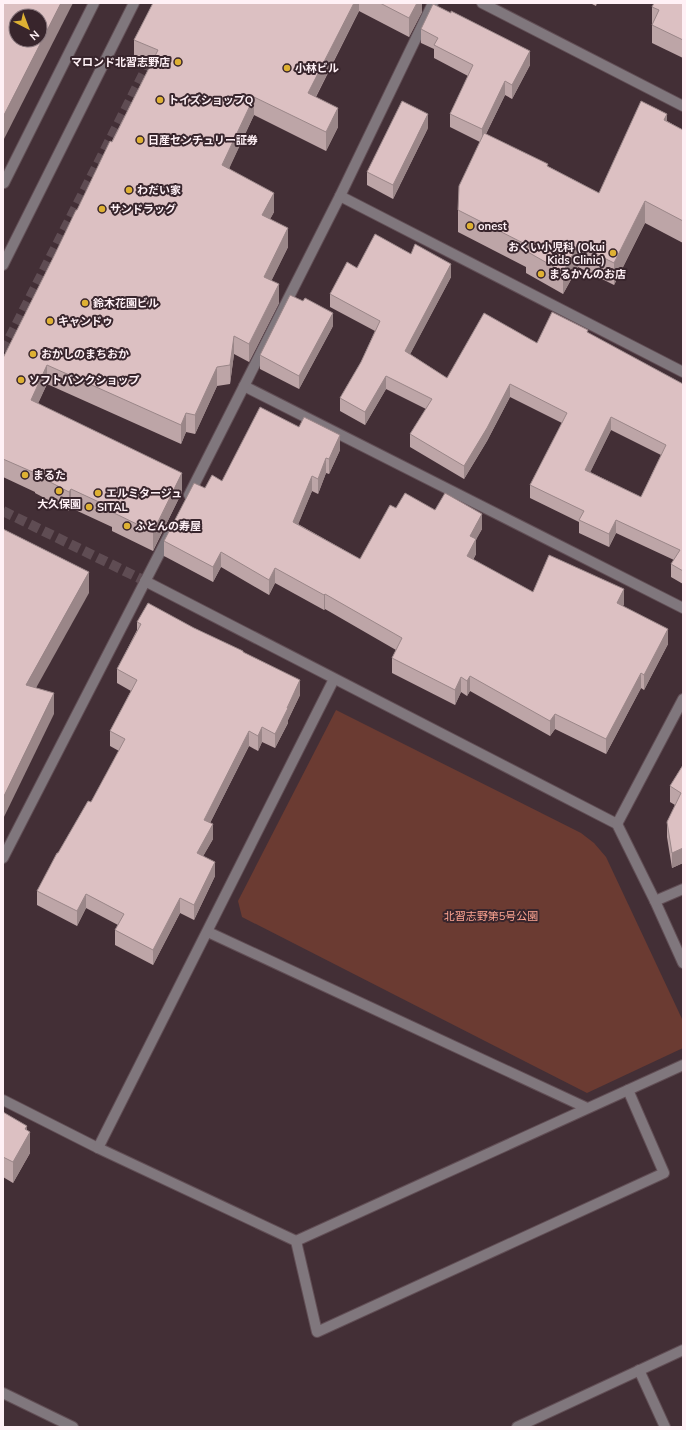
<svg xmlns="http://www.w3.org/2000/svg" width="686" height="1430" viewBox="0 0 686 1430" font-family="Mulish,'Noto Sans JP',sans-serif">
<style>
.green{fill:#6b3b32}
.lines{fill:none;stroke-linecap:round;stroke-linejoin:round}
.minor-tunnel{stroke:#5f4c53;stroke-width:10;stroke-dasharray:10 5;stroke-linecap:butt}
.minor-casing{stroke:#614e55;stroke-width:12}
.minor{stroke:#80777d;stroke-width:10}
.wall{fill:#bda5a7;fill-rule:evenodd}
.shaded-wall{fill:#9a8688}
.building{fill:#dcc0c2;stroke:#9a8688;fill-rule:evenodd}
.poi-dot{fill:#deb133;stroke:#38252c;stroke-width:1.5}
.labels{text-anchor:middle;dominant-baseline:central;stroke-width:4;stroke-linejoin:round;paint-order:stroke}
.poi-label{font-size:11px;font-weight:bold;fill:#fff1f6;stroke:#38252c;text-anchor:start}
.park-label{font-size:11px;fill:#fea492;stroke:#38252c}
</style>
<rect width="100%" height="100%" fill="#432f36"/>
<path class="green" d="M336,710L581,833L594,843L606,857L683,1021V1048L587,1093L242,917L238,901Z"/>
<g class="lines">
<g class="minor-tunnel">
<path d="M3,351L154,53"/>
<path d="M3,511L145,581"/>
</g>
<defs>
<g id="minor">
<path d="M482,3L683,106"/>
<path d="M4,183L94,3"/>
<path d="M340,196L683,372"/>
<path d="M3,265L134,3"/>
<path d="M244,386L683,608"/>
<path d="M189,495L340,196L433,3"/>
<path d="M145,581L617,824L655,901L683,963"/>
<path d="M617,824L683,699"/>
<path d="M3,858L170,533"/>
<path d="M655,901L683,889"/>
<path d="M208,932L587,1108"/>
<path d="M3,1100L98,1148L296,1241L683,1065"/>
<path d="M98,1148L334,679"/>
<path d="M296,1241L317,1332L664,1173L628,1090"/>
<path d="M639,1370L665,1427"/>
<path d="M3,1393L73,1427"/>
<path d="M517,1427L683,1350"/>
</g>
</defs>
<use href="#minor" class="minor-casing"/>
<use href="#minor" class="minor"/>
</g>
<g class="wall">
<path d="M153,3H422V12L409,37L359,11L316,97L338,127L326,151L254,115L229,168L274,212L270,219L288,247L271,281L279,303L249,362L234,354L230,384L217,386L195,434L186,432L181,444L47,384L38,403L182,492L153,551L112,531V527L71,508L69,511L35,493V492L3,477V358L77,210L150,66L134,59V40Z"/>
<path d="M590,3H597L596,6Z"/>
<path d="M683,3V58L652,43V7Z"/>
<path d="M421,29L530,65L512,99L505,95L486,134L599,193L667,121L683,130V243L645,223L614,285L578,267L563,294L526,273V267L458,232V210L480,142L450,127V114L468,76L434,58V49L421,43Z"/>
<path d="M428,128L393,199L367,185V172Z"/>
<path d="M357,268L451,277L410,354L447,378L537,343L588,333L683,384V584L671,577V564L674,560L616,533L609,547L579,533V522L530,498V485L562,423L510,397L487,441L464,479L410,447V434L426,409L386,389L365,425L340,411V398L361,362L375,331L330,307V294ZM611,430L661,455L641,497L590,472Z"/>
<path d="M333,326L299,389L260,369V355Z"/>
<path d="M340,450L329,474L326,473L318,494L312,491L298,524L360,559L396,508L435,510L482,529L476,539V554L473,560L533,592L624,604L623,606L668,644L644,690L641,688L606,754L555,729L550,736L470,691L467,696L461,692L455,705L392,673V658L396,650L325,609L324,610L275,583L269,595L221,567L213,582L164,556V541L205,488L222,481Z"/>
<path d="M137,622L194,628L243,652L300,695L288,720V723L275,748L262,742L258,751L249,746L210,823L213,839L203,856L215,876L194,920L180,913L153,965L115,945V930L118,925L86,908L77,926L37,905V891L58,853L91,802L119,751L110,746V731L131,691L117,683V669L137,630Z"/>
<path d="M683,765V863L672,868L667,837V822L675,805L670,802V786Z"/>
<path d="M3,1112L27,1130L30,1153L13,1183L3,1177Z"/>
</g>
<g class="shaded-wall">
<path d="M61,3H73L3,141V117Z"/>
<path d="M354,3H359V11L308,112V93Z"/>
<path d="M417,3H422V12L409,37V18Z"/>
<path d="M530,51V65L512,99V85Z"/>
<path d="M505,81V95L482,142V129Z"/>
<path d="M254,97V115L222,184V165Z"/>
<path d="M338,108V127L326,151V132Z"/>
<path d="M428,114V128L393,199V185Z"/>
<path d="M667,114V136L664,120Z"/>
<path d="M274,193V212L262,234V215Z"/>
<path d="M645,201V223L614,285V263Z"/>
<path d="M288,228V247L264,296V277Z"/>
<path d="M578,245V267L563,294V272Z"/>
<path d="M451,264V277L405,364V351Z"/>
<path d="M279,284V303L249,362V344Z"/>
<path d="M333,313V326L299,389V376Z"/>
<path d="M234,336V354L230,384V365Z"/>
<path d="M47,365V384L31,419V400Z"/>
<path d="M217,367V386L195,434V415Z"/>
<path d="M386,376V389L365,425V412Z"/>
<path d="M510,384V397L487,441L464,479V466Z"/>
<path d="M186,413V432L181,444V425Z"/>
<path d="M611,417V430L585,483V470Z"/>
<path d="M340,435V450L329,474V459Z"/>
<path d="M326,458V473L318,494V479Z"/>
<path d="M182,473V492L153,551V532Z"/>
<path d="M312,476V491L293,537V522Z"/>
<path d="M71,489V508L69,511V492Z"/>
<path d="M482,514V529L470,551V536Z"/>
<path d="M616,520V533L609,547V534Z"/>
<path d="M476,539V554L467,571V556Z"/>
<path d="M221,552V567L213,582V567Z"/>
<path d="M275,568V583L269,595V580Z"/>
<path d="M89,572V593L26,706V685Z"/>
<path d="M624,589V604L617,618V603Z"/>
<path d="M325,594V609L324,610V595Z"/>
<path d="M668,629V644L644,690V675Z"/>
<path d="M641,673V688L606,754V739Z"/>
<path d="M470,676V691L467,696V681Z"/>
<path d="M461,677V692L455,705V690Z"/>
<path d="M300,680V695L288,720V723L275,748V734Z"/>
<path d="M54,693V714L3,819V798Z"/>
<path d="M555,714V729L550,736V721Z"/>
<path d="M262,727V742L258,751V736Z"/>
<path d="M249,731V746L204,835V820Z"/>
<path d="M213,824V839L197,867V853Z"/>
<path d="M683,848V863L672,868V853Z"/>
<path d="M215,862V876L194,920V905Z"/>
<path d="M86,894V908L77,926V911Z"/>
<path d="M180,898V913L153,965V950Z"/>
<path d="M27,1126V1137L30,1132V1153L13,1183V1162Z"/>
</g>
<g class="building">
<path d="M3,3H61L3,117ZM16,16H40V40H16Z"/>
<path d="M153,3H354L308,93L338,108L326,132L254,97L222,165L274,193L262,215L288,228L264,277L279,284L249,344L234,336L230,365L217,367L195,415L186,413L181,425L47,365L31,400L182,473L153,532L112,512L114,509L71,489L69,492L35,474V473L3,459V358L54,256L76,210H77L110,141L112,142L158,50L134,40Z"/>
<path d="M380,3H417L409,18Z"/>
<path d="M654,3H683V40L652,25L659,10L652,7Z"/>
<path d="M433,4L451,13V11L530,51L512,85L505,81L482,129L450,114L473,65L434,45L438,38L421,29Z"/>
<path d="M402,101L428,114L393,185L367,172Z"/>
<path d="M641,101L667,114L664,120L683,130V221L645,201L614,263L578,245L563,272L526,251L529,246L458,210L459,186L484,133L548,164L547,166L599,193Z"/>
<path d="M375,234L411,254L415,244L451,264L405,351L447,378L484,313L537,343L552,312L588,330L587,332L683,384V571L671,564L680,550L616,520L609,534L579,520L584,511L530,485L567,413L510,384L487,428L464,466L410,434L432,399L386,376L365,412L340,398L361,362L380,321L330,294L347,262L357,268ZM611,417L666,445L641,497L585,470Z"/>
<path d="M290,295L303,301L305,298L333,313L299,376L260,355Z"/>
<path d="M260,407L299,427L304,417L340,435L329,459L326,458L318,479L312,476L293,522L360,559L390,505L396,508L405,493L435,510L445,493L482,514L470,536L476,539L467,556L533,592L549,555L624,589L617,603L668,629L644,675L641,673L606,739L555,714L550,721L470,676L467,681L461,677L455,690L392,658L402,638L325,594L324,595L275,568L269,580L221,552L213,567L164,541L194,483L205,488L212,475L222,481Z"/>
<path d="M3,529L89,572L26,685L54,693L3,798Z"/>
<path d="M148,603L194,628L243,651V652L300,680L287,708H288L275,734L262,727L258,736L249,731L204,820L213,824L197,853L215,862L194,905L180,898L153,950L115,930L124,914L86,894L77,911L37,891L57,853H58L88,801L91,802L125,739L110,731L137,680L117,669L141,624L137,622Z"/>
<path d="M683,765V848L672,853L667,822L681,793L670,786Z"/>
<path d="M3,1112L27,1126L25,1129L30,1132L13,1162L3,1157Z"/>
</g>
<g class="poi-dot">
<circle cx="178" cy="62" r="4"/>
<circle cx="287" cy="68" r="4"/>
<circle cx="160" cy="100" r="4"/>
<circle cx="140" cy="140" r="4"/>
<circle cx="129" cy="190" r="4"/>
<circle cx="102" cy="209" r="4"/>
<circle cx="470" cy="226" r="4"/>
<circle cx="613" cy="253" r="4"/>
<circle cx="541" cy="274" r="4"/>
<circle cx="85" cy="303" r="4"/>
<circle cx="50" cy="321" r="4"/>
<circle cx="33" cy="354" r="4"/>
<circle cx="21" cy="380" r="4"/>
<circle cx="25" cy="475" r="4"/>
<circle cx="59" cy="491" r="4"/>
<circle cx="98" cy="493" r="4"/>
<circle cx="89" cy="507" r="4"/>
<circle cx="127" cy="526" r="4"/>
</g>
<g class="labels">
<g class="poi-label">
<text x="170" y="62" text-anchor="end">マロンド北習志野店</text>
<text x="295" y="68">小林ビル</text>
<text x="168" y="100">トイズショップQ</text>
<text x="148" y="140">日産センチュリー証券</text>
<text x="137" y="190">わだい家</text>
<text x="110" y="209">サンドラッグ</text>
<text x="478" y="226">onest</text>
<text x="605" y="247" text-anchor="end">おくい小児科 (Okui<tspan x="605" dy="13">Kids Clinic)</tspan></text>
<text x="549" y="274">まるかんのお店</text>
<text x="93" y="303">鈴木花園ビル</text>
<text x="58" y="321">キャンドゥ</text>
<text x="41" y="354">おかしのまちおか</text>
<text x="29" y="380">ソフトバンクショップ</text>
<text x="33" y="475">まるた</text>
<text x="106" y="493">エルミタージュ</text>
<text x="59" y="504" text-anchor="middle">大久保園</text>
<text x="97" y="507">SITAL</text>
<text x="135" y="526">ふとんの寿屋</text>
</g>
<g class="park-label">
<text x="491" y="916">北習志野第5号公園</text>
</g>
</g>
<rect width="686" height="1430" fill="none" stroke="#fff1f6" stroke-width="8"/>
<g transform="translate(28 28) rotate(138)"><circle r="19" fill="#38252c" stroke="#88777d"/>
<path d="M0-3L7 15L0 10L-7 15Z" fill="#deb133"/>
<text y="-6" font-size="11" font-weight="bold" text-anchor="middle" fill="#fff1f6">N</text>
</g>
</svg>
